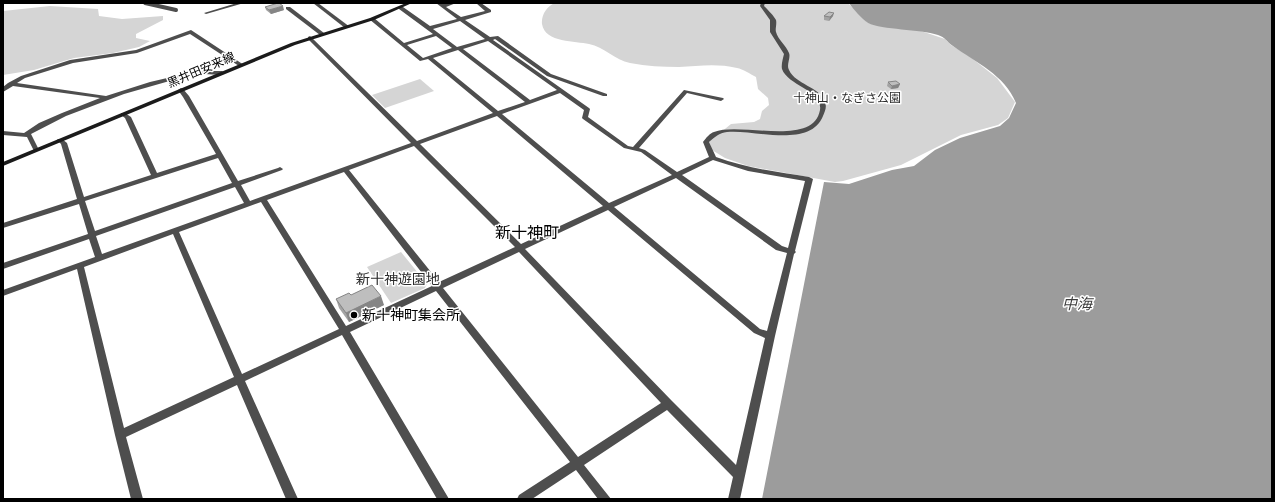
<svg xmlns="http://www.w3.org/2000/svg" width="1275" height="502" viewBox="0 0 1275 502" font-family="'DejaVu Sans','Noto Sans JP',sans-serif">
<style>
.green{fill:#d5d5d5}
.water{fill:#9c9c9c}
.lines{fill:none;stroke-linecap:round;stroke-linejoin:round}
.service{stroke:#4e4e4e;stroke-width:4}
.minor{fill:#4e4e4e;fill-rule:evenodd}
.secondary{fill:#1b1b1b;fill-rule:evenodd}
.wall{fill:#a3a3a3}
.shaded-wall{fill:#858585}
.building{fill:#bebebe;stroke:#858585}
.poi-dot{fill:#000;stroke:#fff;stroke-width:1.5}
.labels{text-anchor:middle;dominant-baseline:central;stroke-width:3;stroke-linejoin:round;paint-order:stroke}
.far-street-label{font-size:12px;fill:#000;stroke:#fff}
.far-park-label{font-size:12px;fill:#2c2c2c;stroke:#fff}
.park-label{font-size:14px;fill:#2c2c2c;stroke:#fff}
.poi-label{font-size:14px;fill:#000;stroke:#fff;text-anchor:start}
.water-label{font-size:15px;font-style:italic;fill:#3d3d3d;stroke:#fff}
.quarter-label{font-size:16px;fill:#000;stroke:#fff}
</style>
<rect width="100%" height="100%" fill="#fff"/>
<g class="green">
<path d="M555,3H848L868,23L921,31L945,39L951,45L969,56L997,78L1015,102L1008,118L998,125L961,135L901,165L843,181L835,182L748,166L725,158L712,150L709,142L731,124L754,122L760,119L762,111L769,105L768,98L758,89L756,77C750,74 743,69 737,68C717,63 698,66 679,67C662,67 647,66 630,63C615,60 604,47 589,44C576,41 545,43 542,24C541,15 547,6 555,3Z"/>
<path d="M50,6L98,9L99,16L122,19L163,16V20L136,34V38L150,41L139,47L113,53L74,58L34,70L3,75V11Z"/>
<path d="M420,79L434,91L385,108L372,95Z"/>
<path d="M401,252L427,284L425,288L391,303L367,267Z"/>
</g>
<path class="water" d="M849,3H1272V499H762L824,182L849,184L892,170L914,166L935,150L960,138L1000,126L1009,118L1016,103C1005,75 975,62 953,46C947,42 945,37 938,35C920,29 882,30 868,23C861,18 854,10 849,3Z"/>
<g class="lines">
<path class="service" d="M145,3L176,10"/>
<g class="minor">
<path d="M237,3H244L206,14L204,13Z"/>
<path d="M313,3H318L350,27L345,28Z"/>
<path d="M436,3H441L443,4L456,3L446,7L461,17L485,11L476,3H481L491,10V12L465,20L490,37L498,36L551,74L607,94V96H603L547,76L495,39L493,40L589,108L590,109L588,117L628,146L633,147L684,90L723,98L724,99L721,101L687,93L639,148L645,150L677,172L709,157L703,142C706,138 710,133 714,132C740,121 813,148 820,110C823,90 788,86 782,69C781,65 783,58 784,54L770,32V20L760,6L761,3H765L764,6C768,10 774,16 776,20C777,24 775,29 776,32C778,40 786,45 789,53C791,58 786,65 789,70C796,85 819,86 825,102C827,107 825,111 823,116C810,149 753,129 727,132C719,133 715,137 709,142L716,157C746,168 777,172 809,177L813,179L795,251L796,252L794,254L775,336L740,499H728L733,477L667,410L584,465L611,499H598L576,470L532,499H517L519,495L570,462L436,291L350,332L449,499H437L342,335L245,381L298,499H286L237,385L126,437L143,499H131L115,435L77,269L3,296V290L95,257L89,239L3,269V263L88,234L79,204L3,228V223L77,199L61,144L57,140L58,139H62L67,143L84,197L151,175L125,118L121,115V113H125L131,117L157,173L216,154L183,97L178,90L181,88L183,89L189,96L238,181L278,168L280,167L283,169L282,170L241,185L250,201L411,143L308,39V37L310,36L417,141L493,113L428,59L420,61L369,19L374,18L404,43L433,34L399,9V7H403L430,26L457,19ZM460,21L485,39L457,47L433,29ZM436,36L452,48L423,58L407,45ZM488,41L557,90L530,100L463,49ZM458,50L525,102L498,111L433,58ZM560,93L584,110L582,118L583,119L624,148L641,152L672,175L609,203L502,114ZM497,116L603,206L521,244L420,144ZM414,146L515,247L439,282L349,170ZM218,158L232,183L95,231L85,201ZM713,160L748,171L805,181L788,248L782,246L682,175ZM344,172L432,286L346,326L267,200ZM676,178L776,250L787,253L767,331L760,329L614,207ZM235,187L244,203L102,254L96,236ZM261,202L339,329L242,374L179,232ZM608,210L754,333L765,338L736,465L672,401L525,249ZM173,234L234,377L124,428L84,267ZM519,252L661,403L578,457L443,288Z"/>
<path d="M286,7H290L324,33V35H320L286,9Z"/>
<path d="M191,30L244,65L239,66L190,34L137,53L73,63L25,78L17,83L106,96L150,82L180,75L204,71H222L225,73L222,75L204,74L180,78L124,94L66,116L31,134L39,150L38,151H34L27,137L3,135V131L24,133L39,123L62,113L100,98L13,86L3,92V87L8,83L21,76L70,60L136,50Z"/>
</g>
<path class="secondary" d="M406,3H412L374,20L295,45L3,166V162L291,43L370,18Z"/>
</g>
<g class="wall">
<path d="M265,7L284,10L271,14L266,10Z"/>
<path d="M824,16H833L829,21L824,20Z"/>
<path d="M888,82L900,84L898,88L891,89L887,86Z"/>
<path d="M351,295L384,305L349,322L339,308L336,299Z"/>
</g>
<g class="shaded-wall">
<path d="M283,6L284,10L271,14L269,10Z"/>
<path d="M834,13L833,16L829,21L830,17Z"/>
<path d="M900,84L898,88L891,89L892,86Z"/>
<path d="M381,296L384,305L349,322L346,313Z"/>
</g>
<g class="building">
<path d="M278,3H279L283,6L269,10L265,7Z"/>
<path d="M829,12L834,13L830,17L824,16Z"/>
<path d="M896,81L900,84L892,86L888,82Z"/>
<path d="M372,285L381,296L346,313L336,299L349,293L351,295Z"/>
</g>
<circle class="poi-dot" cx="354" cy="315" r="4"/>
<g class="labels">
<g class="far-street-label">
<text transform="translate(201 70) rotate(-23)">黒井田安来線</text>
</g>
<g class="far-park-label">
<text x="847" y="98">十神山・なぎさ公園</text>
</g>
<g class="park-label">
<text x="398" y="279">新十神遊園地</text>
</g>
<g class="poi-label">
<text x="362" y="315">新十神町集会所</text>
</g>
<g class="water-label">
<text x="1077" y="304">中海</text>
</g>
<g class="quarter-label">
<text x="527" y="232">新十神町</text>
</g>
</g>
<rect width="1275" height="502" fill="none" stroke="#000000" stroke-width="8"/>
</svg>
